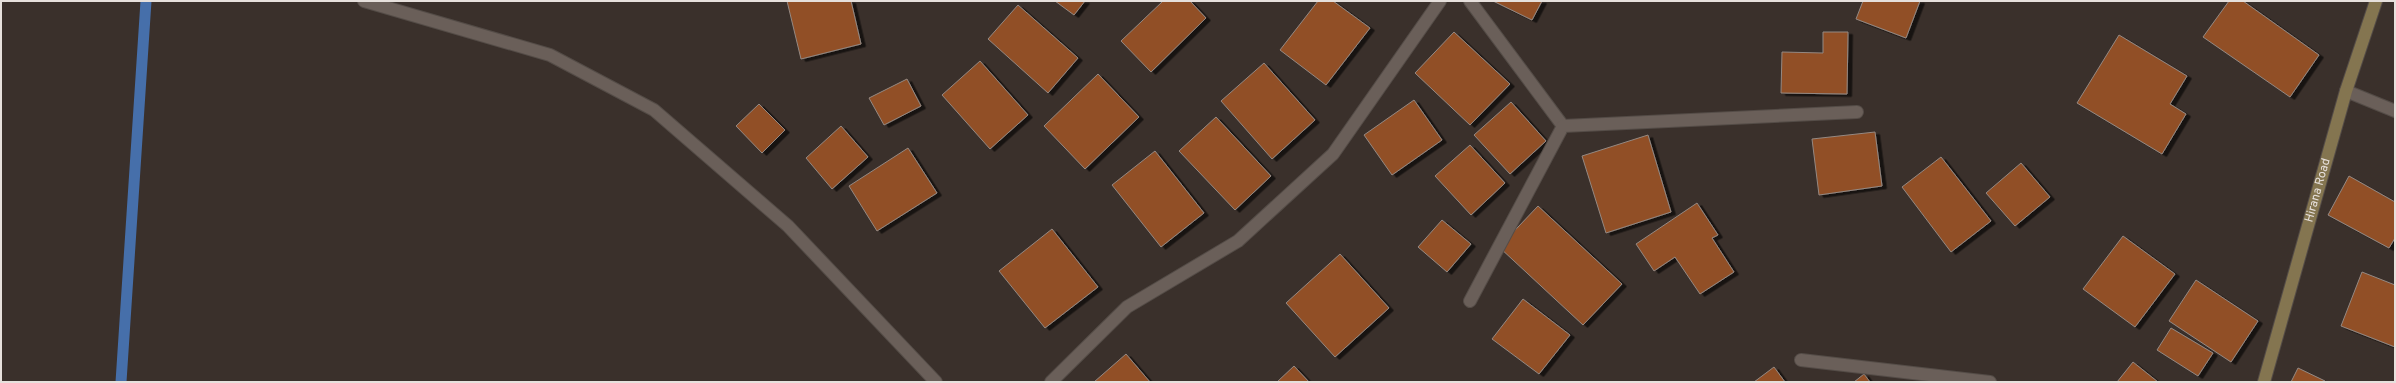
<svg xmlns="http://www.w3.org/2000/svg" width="2396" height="383" viewBox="0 0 2396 383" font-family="Overpass,sans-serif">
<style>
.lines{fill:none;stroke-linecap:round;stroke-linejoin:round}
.stream{stroke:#466faa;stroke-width:11}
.building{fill:#915026;stroke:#948882;filter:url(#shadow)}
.street-casing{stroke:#544c47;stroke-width:14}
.secondary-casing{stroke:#544c47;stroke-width:14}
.street{stroke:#6a5f59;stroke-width:12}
.secondary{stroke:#847550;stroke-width:12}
.labels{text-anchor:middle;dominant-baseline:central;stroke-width:3;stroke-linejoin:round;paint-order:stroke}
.street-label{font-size:12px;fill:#e6e0dc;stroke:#3a302b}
</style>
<defs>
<filter id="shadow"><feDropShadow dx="4.5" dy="2.5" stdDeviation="0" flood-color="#0009"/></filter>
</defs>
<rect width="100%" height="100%" fill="#3a302b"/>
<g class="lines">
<path class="stream" d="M121,382L146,1"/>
</g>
<g class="building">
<path d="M787,1H851L861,44L801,59Z"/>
<path d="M1055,1H1085L1074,15Z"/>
<path d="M1163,1H1190L1206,18L1151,72L1121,41Z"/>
<path d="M1318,1H1333L1370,28L1326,85L1280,50Z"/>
<path d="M1493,1H1542L1532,20Z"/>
<path d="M1863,1H1920L1906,38L1856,19Z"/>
<path d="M2229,1H2243L2319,55L2290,97L2203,37Z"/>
<path d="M1018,5L1078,58L1048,93L988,39Z"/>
<path d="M1454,32L1510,84L1470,125L1415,73Z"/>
<path d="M1823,32H1848L1847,94L1781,93L1782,52L1823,53Z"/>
<path d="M2119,35L2187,76L2170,104L2186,114L2162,154L2077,103Z"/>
<path d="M980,61L1028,115L990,149L942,95Z"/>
<path d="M1264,63L1315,120L1272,159L1221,101Z"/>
<path d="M1098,74L1139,117L1085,169L1044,126Z"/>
<path d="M907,79L921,106L884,125L869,98Z"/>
<path d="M1414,100L1442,140L1392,175L1364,135Z"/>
<path d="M1511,102L1546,141L1510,174L1474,135Z"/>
<path d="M759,104L785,130L762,153L736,126Z"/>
<path d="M1216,117L1271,176L1235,210L1179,151Z"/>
<path d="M841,126L868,157L832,189L806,158Z"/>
<path d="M1875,132L1882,186L1819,195L1812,139Z"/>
<path d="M1648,135L1671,212L1606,233L1582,156Z"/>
<path d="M1470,145L1505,183L1471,215L1435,176Z"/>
<path d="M908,148L937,193L877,231L849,186Z"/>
<path d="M1155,151L1204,213L1161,247L1112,185Z"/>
<path d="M1941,157L1991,221L1951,252L1902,187Z"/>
<path d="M2021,163L2050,197L2015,226L1986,193Z"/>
<path d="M2349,176L2395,202V238L2389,248L2328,215Z"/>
<path d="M1697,203L1718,235L1712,238L1734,272L1700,294L1675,257L1654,271L1636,244Z"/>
<path d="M1538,206L1622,284L1583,325L1499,247Z"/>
<path d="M1442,220L1471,244L1447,272L1418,247Z"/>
<path d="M1052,229L1098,287L1045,328L999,271Z"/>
<path d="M2123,236L2175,274L2135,327L2083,289Z"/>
<path d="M1340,254L1389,308L1335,357L1286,303Z"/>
<path d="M2362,272L2395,285V347L2341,326Z"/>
<path d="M2196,280L2258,321L2231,362L2169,321Z"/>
<path d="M1523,299L1570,335L1539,374L1492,339Z"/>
<path d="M2171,328L2213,353L2198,376L2157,350Z"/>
<path d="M1126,354L1150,382H1094Z"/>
<path d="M2133,362L2158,382H2117Z"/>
<path d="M1294,366L1309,382H1277Z"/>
<path d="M1774,367L1785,382H1754Z"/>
<path d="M2298,368L2325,381L2324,382H2291Z"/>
<path d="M1864,374L1870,382H1854Z"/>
</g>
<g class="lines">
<defs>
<g id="street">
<path d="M364,1L550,55L654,110L788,226L936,382"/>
<path d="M1470,1L1563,126"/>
<path d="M2346,91L2395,111"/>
<path d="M1470,301L1563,126L1857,112"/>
<path d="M1801,360L1990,382"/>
<path d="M1051,382L1127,307L1238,241L1333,154L1440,1"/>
</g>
<g id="secondary">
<path id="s1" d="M2264,382L2346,91L2376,1"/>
</g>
</defs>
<use href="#street" class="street-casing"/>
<use href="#secondary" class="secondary-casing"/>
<use href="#street" class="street"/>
<use href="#secondary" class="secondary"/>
</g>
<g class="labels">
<g class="street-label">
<text stroke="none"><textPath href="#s1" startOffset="199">Hirana Road</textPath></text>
</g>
</g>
<rect width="2396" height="383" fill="none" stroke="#e6e0dc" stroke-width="4"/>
</svg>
